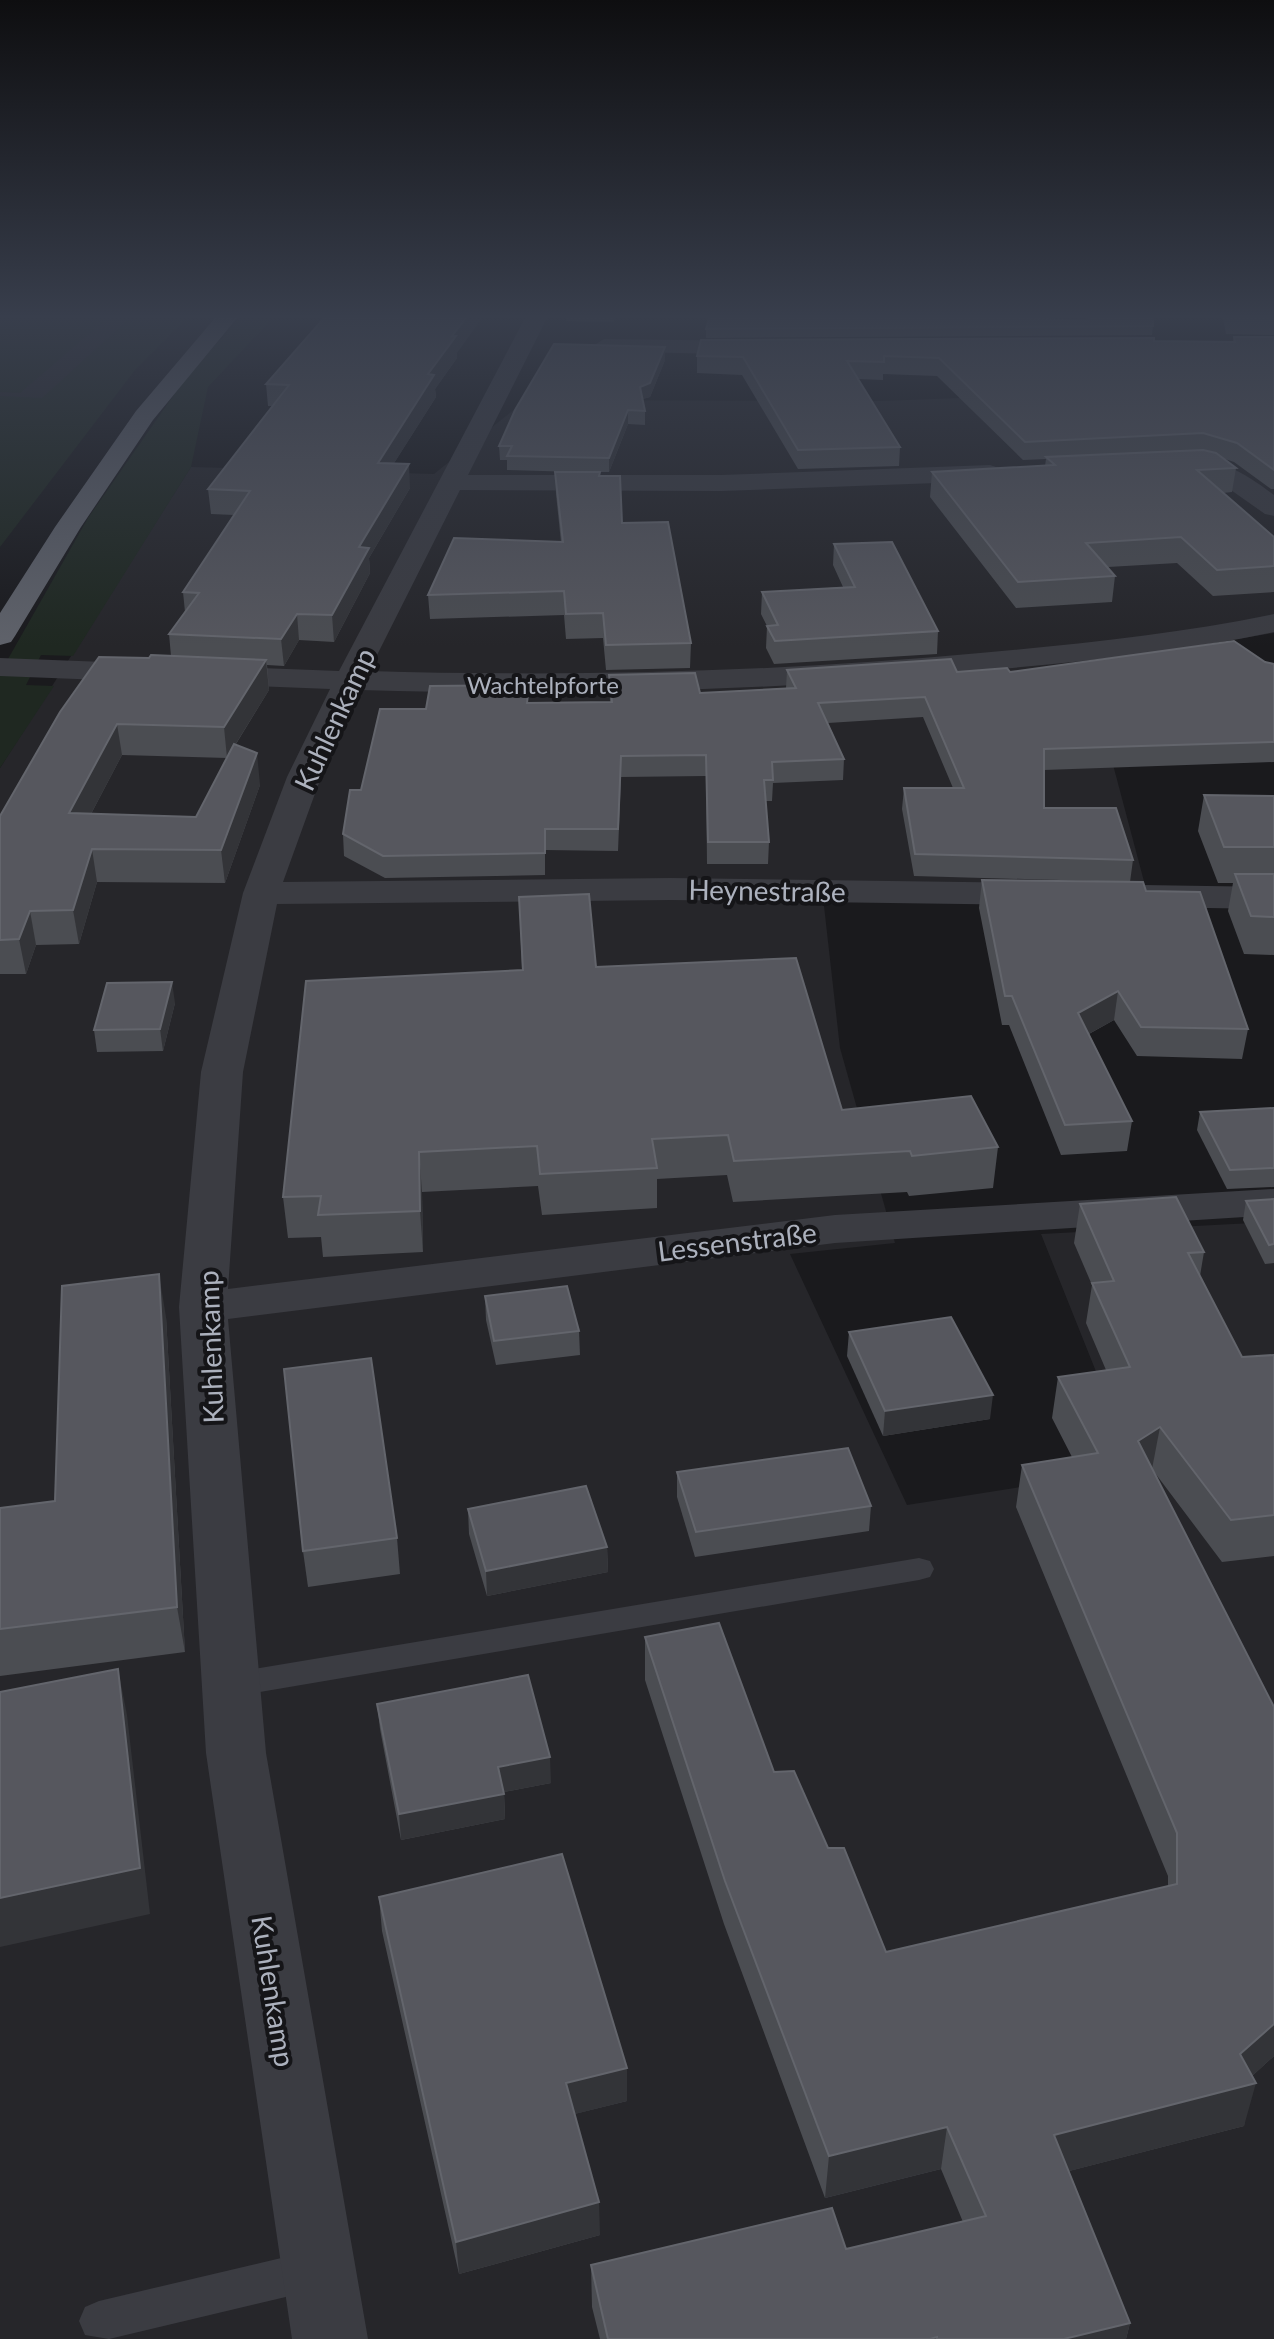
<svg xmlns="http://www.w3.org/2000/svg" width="1274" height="2339" viewBox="0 0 1274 2339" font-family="Lato,sans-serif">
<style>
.built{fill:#26262a}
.green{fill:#1f2821}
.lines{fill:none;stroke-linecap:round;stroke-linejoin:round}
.service{fill:#3b3c42;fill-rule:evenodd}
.minor{fill:#3b3c42;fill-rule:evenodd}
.trunk{fill:#5f626a;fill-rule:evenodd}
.wall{fill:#4b4d52;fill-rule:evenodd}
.shaded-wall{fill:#333438}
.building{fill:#56575e;stroke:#63656c;stroke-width:2}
.labels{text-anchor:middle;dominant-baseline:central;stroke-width:8;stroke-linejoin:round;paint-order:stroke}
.far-street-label{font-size:24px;fill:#acb1bd;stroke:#151518}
.street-label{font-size:28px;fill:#acb1bd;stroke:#151518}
</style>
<rect width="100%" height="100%" fill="#1a1a1d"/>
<g class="built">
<path d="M0,318H130L0,440Z"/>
<path d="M1274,386V633L1058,669L1107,742L1150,904L823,897L840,1048L895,1243L790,1254L907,1505L1135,1469L1041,1234L1274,1222V2339H0V768L191,467L434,474L526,400L881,401Z"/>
</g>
<g class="green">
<path d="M0,318H108L20,393L0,392Z"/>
<path d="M130,318H187L135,370L0,547V396L42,398Z"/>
<path d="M240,318H273L208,387L191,467L73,656L41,655L26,685L54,686L0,768V673L88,518L187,376Z"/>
</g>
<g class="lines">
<g class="service">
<path d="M919,1558L930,1561L934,1569L930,1577L919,1580L230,1697L219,1694L214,1685L219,1676L230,1673Z"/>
<path d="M315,2250L329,2256L335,2270L329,2284L315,2290L109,2339L85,2335L79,2321L85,2307L99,2301Z"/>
</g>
<g class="minor">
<path d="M525,318H547L468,475H721L990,465L999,468L1003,473L999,478L990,481L721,491L460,490L369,671C573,677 777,672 980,653C1079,644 1177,634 1274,614V632C1177,652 1078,662 979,671C774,691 567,696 360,690L321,777L283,882L671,878L1038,883L1051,886L1056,894L1051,902L1038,905L671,900L277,904L243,1072L228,1289L835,1215L1274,1189V1215L835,1243L228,1319L266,1753L368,2339H292L206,1753L179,1307L201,1072L243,893L287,777L330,689L0,676V658L339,671Z"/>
<path d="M604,339L760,341L771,348L760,355L596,351L593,346Z"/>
<path d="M1179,454C1218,458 1244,472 1274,495V516L1265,514L1211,476L1170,467L1166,462L1170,457Z"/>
<path d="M1143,885L1274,887V909L1143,907L1130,904L1125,896L1130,888Z"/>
</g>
<path class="trunk" d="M215,318H237L153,420L81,527L15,636L11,642L0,645V613L55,527L136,411Z"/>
</g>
<g class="wall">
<path d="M566,318H616L613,322L566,321Z"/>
<path d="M1223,318H1274V335L1226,334Z"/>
<path d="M1153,326L1152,335L706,338V329Z"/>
<path d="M1234,337H1274V489H1271L1234,462L1225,459L1236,468L1232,492L1223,493L1274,537V592L1213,596L1177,563L1108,567L1115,576L1112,602L1016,608L930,497L932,472L1045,466L1046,459L1023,460L937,376L883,374V380L858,379L900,447L899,466L798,469L742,375L697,373V356L1154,341L1233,342Z"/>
<path d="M457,353V358L435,389L436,397L394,463L410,488L369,558L370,573L334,642L299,640L284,666L267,665L269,690L236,744L260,785L225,883L97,882L79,944L36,945L26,974H0V816L149,658L171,656L169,634L185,612L183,592L234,515L211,514L208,489L272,406H268L266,384ZM122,755L227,758L196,817L91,814Z"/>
<path d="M665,360L650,397L642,399L645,411V425L628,424L609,472H600V476L622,523L691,643L690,668L606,670L603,638L566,639L564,615L430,619L428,595L561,542L556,494L555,472H577L507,470V460H500L499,446Z"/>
<path d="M834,544L938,631L937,654L774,664L766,648L767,626L761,614L762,592L843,587L833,565Z"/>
<path d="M1265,662L1274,664V762L1044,770V808L1133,860L1130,882L914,876L902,809L904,788H953L923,717L828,723L844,759L843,780L773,783L772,801H766L769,842L768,864H707L706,776L621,777L618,851L545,850V875L385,878L344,856L343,834L361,790L426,709L529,703L610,702L609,675L700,693L786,688L787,670L1010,672Z"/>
<path d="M1204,795L1274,796V955L1244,954L1228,911L1233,883H1218L1198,831Z"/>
<path d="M982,880L1146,891L1248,1029L1242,1059L1137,1056L1114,1020L1089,1034L1132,1121L1127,1151L1061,1155L1009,1025H1002L979,908Z"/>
<path d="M519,897L596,967L842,1110L998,1147L993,1188L909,1196L907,1192L733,1202L727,1175L657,1179V1208L542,1215L538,1186L422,1192L423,1252L323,1257L321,1237L288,1238L283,1197L522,970Z"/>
<path d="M175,1003L163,1051L97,1052L94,1030Z"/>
<path d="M1274,1108V1187L1227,1189L1197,1130L1200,1112Z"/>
<path d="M1274,1199V1263L1265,1264L1243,1220L1246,1201Z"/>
<path d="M1080,1204L1204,1252L1200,1276L1242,1357L1274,1355V1556L1222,1562L1152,1469L1274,1707V2056L1252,2076L1244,2126L1069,2171L1130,2323L1126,2339H600L592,2307L591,2265L846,2249L963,2222L941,2169L825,2198L724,1924L645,1680V1637L774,1772L828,1848L886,1952L1168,1886V1876L1016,1507L1022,1465L1072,1457L1052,1418L1058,1377L1106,1370L1086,1323L1092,1285L1074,1243Z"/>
<path d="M485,1296L579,1331L580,1355L496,1365L486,1320Z"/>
<path d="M166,1317L185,1652L0,1676V1508L55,1501Z"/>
<path d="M849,1332L990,1419L883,1436L847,1356Z"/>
<path d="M677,1472L871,1506L869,1531L695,1557L677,1497Z"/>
<path d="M468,1509L607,1547L608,1572L487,1596L469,1534Z"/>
<path d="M397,1538L400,1574L308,1587L303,1551Z"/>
<path d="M377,1704L551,1783L504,1792L505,1819L401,1840L380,1729Z"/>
<path d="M379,1897L627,2101L574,2114L600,2235L459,2274L382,1931Z"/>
</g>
<g class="shaded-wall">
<path d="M466,318H482L457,353V358L435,389L436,397L379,487L378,463L428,374L452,336Z"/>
<path d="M665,347V360L650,397L640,400V387Z"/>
<path d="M628,410V424L609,472V458Z"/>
<path d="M409,464L410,488L369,558L370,573L334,642L332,615L359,547Z"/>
<path d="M297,614L299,640L284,666L281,639Z"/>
<path d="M266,660L269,690L227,758L224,727Z"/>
<path d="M117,724L122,755L74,846L69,813Z"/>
<path d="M257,753L260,785L225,883L221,850Z"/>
<path d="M92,849L97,882L79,944L73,910Z"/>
<path d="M30,911L36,945L26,974L19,939Z"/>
<path d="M172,982L175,1003L163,1051L160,1029Z"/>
<path d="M1118,991L1114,1020L1074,1042L1078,1013Z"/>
<path d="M419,1152L422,1192L423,1252L420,1211Z"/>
<path d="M159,1274L166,1317L185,1652L177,1607Z"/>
<path d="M993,1395L990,1419L883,1436L885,1411Z"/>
<path d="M1160,1427L1152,1469L1138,1441Z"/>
<path d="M607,1547L608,1572L487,1596L486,1571Z"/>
<path d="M118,1669L127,1715L150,1914L0,1947V1898Z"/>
<path d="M550,1757L551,1783L499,1793L498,1767Z"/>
<path d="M504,1794L505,1819L401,1840L399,1814Z"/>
<path d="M1274,2024V2056L1240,2087L1256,2083L1244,2126L1046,2177L1054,2135L1240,2054Z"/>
<path d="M627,2068V2101L567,2116L566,2083Z"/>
<path d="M947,2127L941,2169L825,2198L829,2156Z"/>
<path d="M599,2202L600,2235L459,2274L456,2242Z"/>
<path d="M1130,2323L1126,2339H1064Z"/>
</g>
<g class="building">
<path d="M324,318H466L452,336H456L428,374L434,375L378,463L409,464L359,547L369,548L332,615L297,614L281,639L169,634L199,593L183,592L250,491L208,489L289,385L266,384Z"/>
<path d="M709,318H1014L1088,321L1089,318H1153V326L706,329Z"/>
<path d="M1234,337H1274V470L1237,443L1203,433L1025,442L939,358L884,356V362L847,361L900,447L798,450L743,357L697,356L701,340L1154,338V341L1235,342Z"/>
<path d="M554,344L665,347L650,383L640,387L645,411L628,410L609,458L507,456L512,446H499L515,410Z"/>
<path d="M1203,450L1216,453L1236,468L1197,470L1274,537V566L1217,570L1181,537L1086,543L1115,576L1018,582L932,472L1055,465L1046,457Z"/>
<path d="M555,472H600L599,476H620L622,523L668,522L691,643L606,645L603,613L566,614L564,591L428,595L454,538L563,542Z"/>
<path d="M892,542L938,631L775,641L767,626L778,625L762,592L855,587L834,544Z"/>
<path d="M1234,641L1265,662L1274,664V742L1044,749V808H1116L1133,860L915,854L904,788H964L925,697L818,703L844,759L772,762L773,780H764L769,842H708L706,755L621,756L618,829H545V853L383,856L343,834L350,790H361L380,709H426L430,686L529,685L527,703L612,702L609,675L695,673L700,693L796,688L787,670L951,659L957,672L1007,668L1010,672Z"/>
<path d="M151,655L266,660L224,727L117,724L69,813L196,817L234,744L257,753L221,850L92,849L73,910L30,911L19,939L0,940V816L60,712L99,657L149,658Z"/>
<path d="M1204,795L1274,796V847H1224Z"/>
<path d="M1235,874H1274V917L1251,916Z"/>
<path d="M982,880L1143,882L1146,891L1200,892L1248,1029L1141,1027L1118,991L1078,1013L1132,1121L1065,1125L1012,996H1005Z"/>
<path d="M589,894L596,967L796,958L842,1110L971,1096L998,1147L912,1156L910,1151L734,1161L728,1135L652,1139L657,1168L540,1174L537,1146L419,1152L420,1211L318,1215L321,1196L283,1197L306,981L523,970L519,897Z"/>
<path d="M172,982L160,1029L94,1030L107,983Z"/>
<path d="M1274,1108V1168L1230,1170L1200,1112Z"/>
<path d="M1176,1197L1204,1252L1188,1253L1242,1357L1274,1355V1515L1231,1520L1160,1427L1138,1441L1274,1707V2024L1240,2054L1256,2083L1054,2135L1130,2323L1064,2339H937V2337L930,2339H608L591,2265L832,2208L846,2249L986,2216L947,2127L829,2156L725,1881L645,1637L719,1623L774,1772L794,1771L828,1848H844L886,1952L1177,1884V1833L1022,1465L1098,1453L1058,1377L1130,1367L1092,1283L1114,1281L1080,1204Z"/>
<path d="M1274,1199V1244L1269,1245L1246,1201Z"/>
<path d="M159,1274L177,1607L0,1629V1508L55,1501L62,1286Z"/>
<path d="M567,1286L579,1331L494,1341L485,1296Z"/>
<path d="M951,1317L993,1395L885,1411L849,1332Z"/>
<path d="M371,1358L397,1538L303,1551L284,1369Z"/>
<path d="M848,1448L871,1506L696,1532L677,1472Z"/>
<path d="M586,1486L607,1547L486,1571L468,1509Z"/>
<path d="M118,1669L140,1868L0,1898V1692Z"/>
<path d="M528,1675L550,1757L498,1767L504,1794L399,1814L377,1704Z"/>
<path d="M562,1854L627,2068L566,2083L599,2202L456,2242L379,1897Z"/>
</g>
<linearGradient id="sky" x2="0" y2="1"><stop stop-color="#0e0e10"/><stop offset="0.49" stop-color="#383e4c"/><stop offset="1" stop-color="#383e4c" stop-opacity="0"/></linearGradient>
<rect width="1274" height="646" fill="url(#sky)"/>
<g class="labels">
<g class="far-street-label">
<text x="543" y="684">Wachtelpforte</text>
</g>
<g class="street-label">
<text transform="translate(334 719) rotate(-65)">Kuhlenkamp</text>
<text transform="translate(767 890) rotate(1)">Heynestraße</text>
<text transform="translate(737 1241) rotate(-7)">Lessenstraße</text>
<text transform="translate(210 1347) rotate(-92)">Kuhlenkamp</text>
<text transform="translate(274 1991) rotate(81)">Kuhlenkamp</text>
</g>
</g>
</svg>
